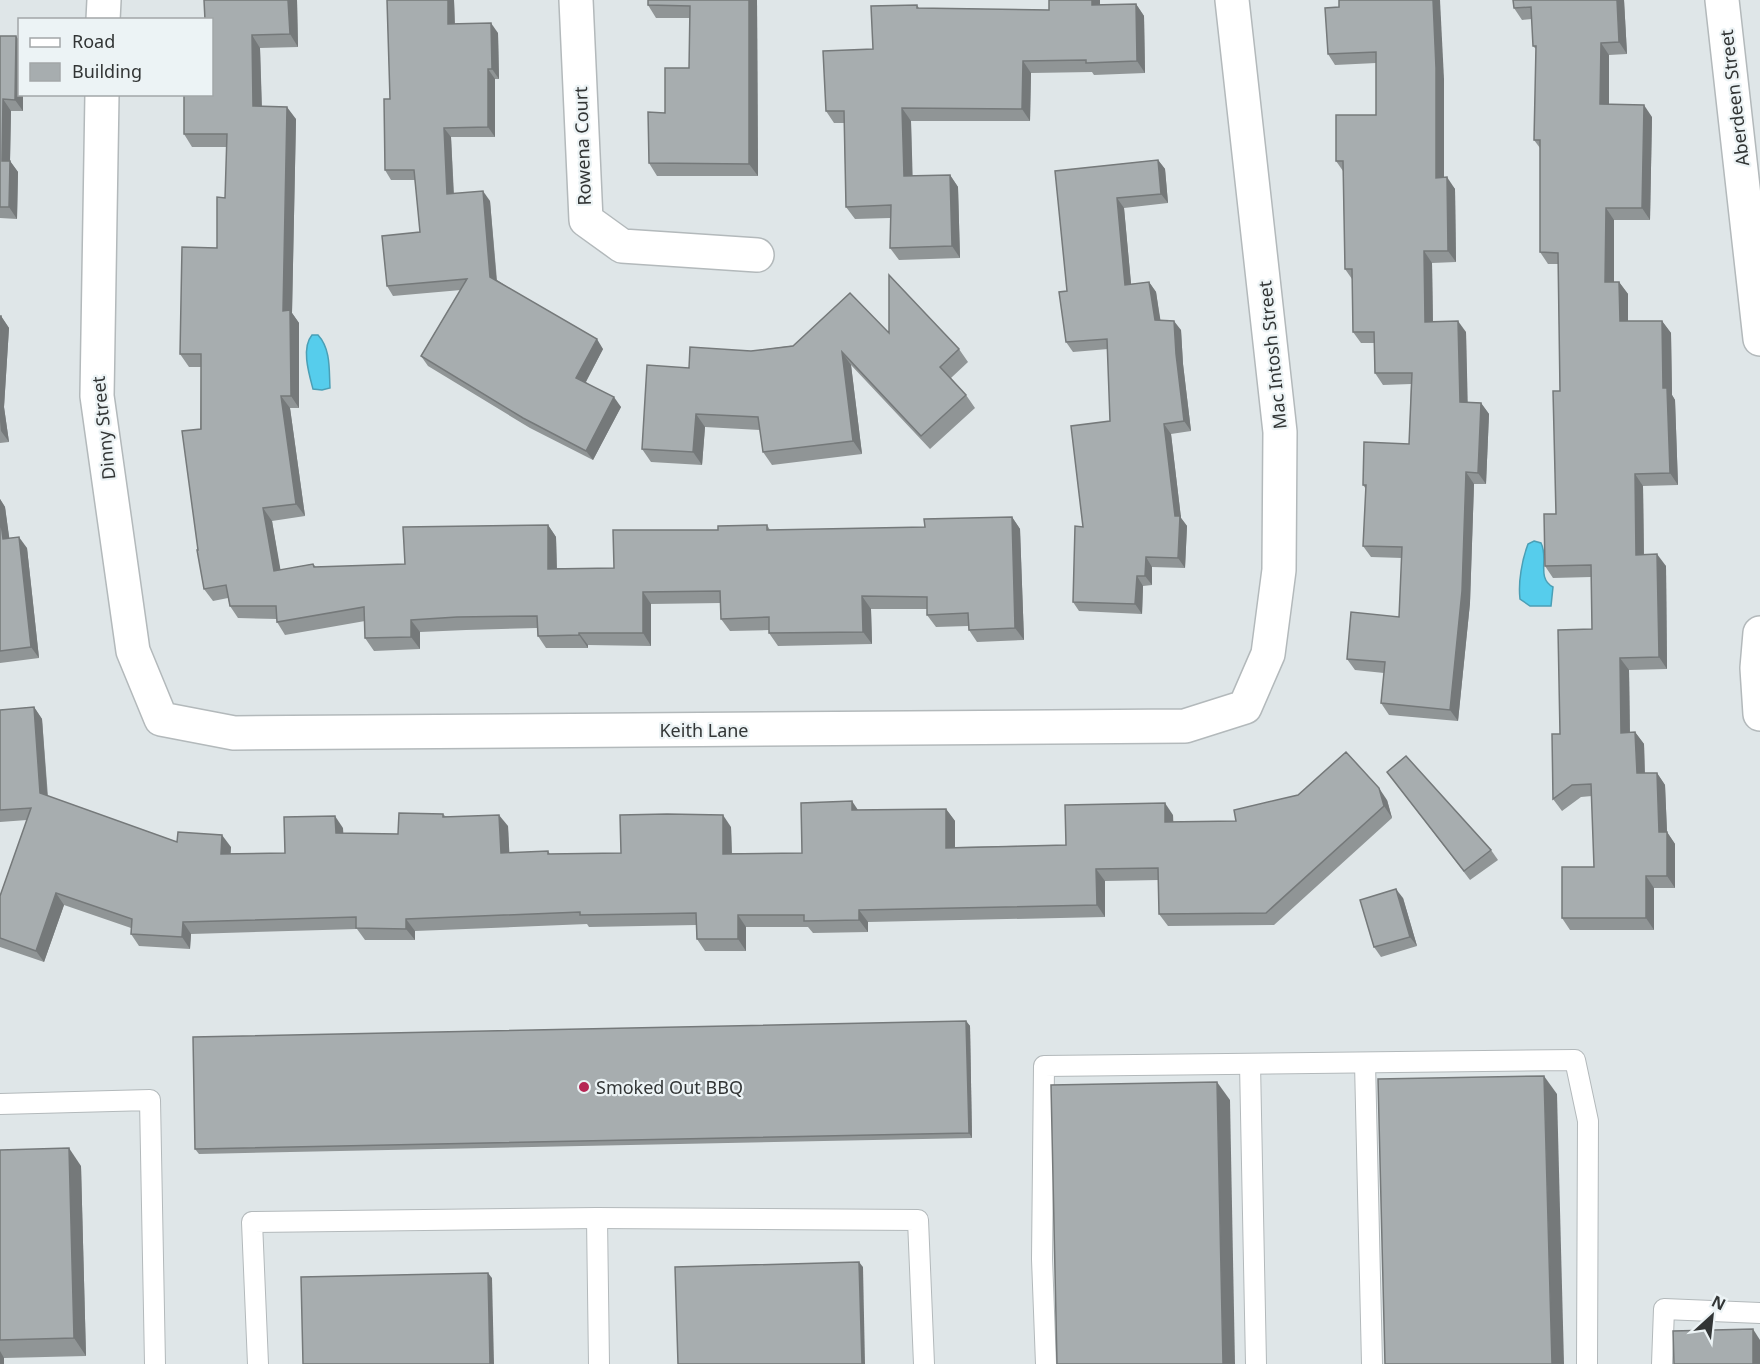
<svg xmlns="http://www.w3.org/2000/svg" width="1760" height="1364" viewBox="0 0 1760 1364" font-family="'Noto Sans',sans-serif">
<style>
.water{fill:#56cdec;stroke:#4b9fb5;stroke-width:1.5}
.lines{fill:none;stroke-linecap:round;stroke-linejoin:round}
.service-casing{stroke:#b3b9bb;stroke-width:22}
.minor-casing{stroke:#b3b9bb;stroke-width:36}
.service{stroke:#fff;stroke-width:20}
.minor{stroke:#fff;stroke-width:33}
.wall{fill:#909596}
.shaded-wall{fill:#75797a}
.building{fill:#a7adaf;stroke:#75797a;stroke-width:1.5}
.poi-dot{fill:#b62654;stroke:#ecf3f5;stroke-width:2}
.labels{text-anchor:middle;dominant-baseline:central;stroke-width:4.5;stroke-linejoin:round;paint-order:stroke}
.street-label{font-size:18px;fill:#323535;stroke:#ecf3f5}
.poi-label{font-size:18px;fill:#323535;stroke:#ecf3f5;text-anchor:start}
</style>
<rect width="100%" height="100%" fill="#dfe6e8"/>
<g class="water">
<path d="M312,335H318C331,349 329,370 330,388L322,390L313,389C309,374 301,348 312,335Z"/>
<path d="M1534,541L1541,543C1549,558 1536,578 1553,587L1551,606H1530L1520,599C1518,582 1522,560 1528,544Z"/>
</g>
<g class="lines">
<defs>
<g id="service">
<path d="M1365,1063L1372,1364"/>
<path d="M1250,1064L1256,1364"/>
<path d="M0,1104L150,1100L155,1364"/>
<path d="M597,1218L599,1364"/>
<path d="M258,1364L252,1222L597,1218L918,1220L924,1364"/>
<path d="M1046,1364L1042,1259L1044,1066L1575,1060L1588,1121L1587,1364"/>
<path d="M1662,1364L1664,1309L1760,1313"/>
</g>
<g id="minor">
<path d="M576,0L586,220L622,246L757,255"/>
<path d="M1722,0L1760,339"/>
<path d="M103,20L104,0"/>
<path d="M102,94L97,396L133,651L161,719L234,733L1185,726L1245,707L1268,654L1279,570L1280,432L1232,0"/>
<path d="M1760,633L1757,668L1760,714"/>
</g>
</defs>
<use href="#service" class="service-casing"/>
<use href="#minor" class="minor-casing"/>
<use href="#service" class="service"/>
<use href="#minor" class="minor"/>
</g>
<g class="wall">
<path d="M297,0L298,47L260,48L262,106L296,119L292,313L299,323V408H290L305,516L272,521L280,570L313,564L316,567L405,564L548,525L556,537L557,568H614L718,530L767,525L770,530L925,527L1012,517L1020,529L1024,640L977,642L969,630L968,626L936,627L927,615V609H871L872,644L778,646L769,633V630L730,631L721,619V603L651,604V646L588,645V648H546L538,636L537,628L466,630L420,632V649L374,651L365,638V621L285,635L277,622V619L238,618L230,606L228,598L213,601L204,589L198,550L201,367H189L180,354L217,248L225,198L227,147H192L184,134L212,94V20Z"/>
<path d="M387,0H454L455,24L498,33L499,79H495V137H451L454,194L490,201L497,280L603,349L586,382L621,407L593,460L530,428L428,366L421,356L461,290L393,296L387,286L420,232L415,180H391L385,170L390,99Z"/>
<path d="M757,0L758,176H657L649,163L665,113L689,68L690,18H656L648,5Z"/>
<path d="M1624,0L1627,54L1609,55V105L1652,117L1650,220H1614V282H1619L1628,294V321H1662L1671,333L1672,395L1675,400L1678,485L1643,486L1644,554L1666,566L1667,669L1629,670L1630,733L1635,732L1644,744L1645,773H1657L1665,785L1667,832L1675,844V888H1654V930H1570L1562,918L1594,867L1592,796L1581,797L1562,811L1553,799L1560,734L1592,629L1591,577L1553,578L1545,566L1556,514L1560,391L1558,264H1548L1540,252V148L1534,140L1536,49L1533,46L1532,19L1522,20L1514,8Z"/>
<path d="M1136,4L1144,16L1145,73L1094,75L1092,72L1031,73L1030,121H911L912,176L950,175L958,187L960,258L899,260L890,248V218L855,219L846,207L844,123H834L826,111L873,49L917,5L919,8L1049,10L1100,5Z"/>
<path d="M1325,8L1444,79V177L1455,189L1456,262L1432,263L1433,321L1466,332L1467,402L1481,403L1489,414L1486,484H1474L1470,603L1458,721L1389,715L1381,703L1384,673L1355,670L1347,659L1399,617L1402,558L1371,557L1363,546L1366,489L1363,485L1409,444L1411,384L1383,385L1375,373L1374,343H1361L1353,332L1352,279L1345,269L1343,171L1336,161L1376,115V63L1335,65L1328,54Z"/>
<path d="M0,36H16L20,42V94H23V111H11L10,161L18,172L17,219L0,218Z"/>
<path d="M1158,160L1165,169L1168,203L1124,208L1131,284L1149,282L1156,292L1160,320L1181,330L1183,364L1191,431L1171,434L1181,518L1187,526L1185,568L1152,567V585L1143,586L1142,614L1079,611L1073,602L1083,527L1110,421L1108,349L1073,352L1066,342L1067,291L1055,171Z"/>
<path d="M0,316H1L9,328L4,407L9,442L0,443Z"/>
<path d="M889,333L959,349L968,362L951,378L966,395L975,408L930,449L851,365L862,454L772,465L763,452L760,430L705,427L702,465L651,462L642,449L689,368L751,351Z"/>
<path d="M0,499L5,507L9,538L27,548L39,658L0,663Z"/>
<path d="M34,707L42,719L48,796L177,842L231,847L230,854L285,853L343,828V833L398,834L443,814L445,816L508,826L509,853L548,851L550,854L621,853L731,827L732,853H802L858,810L946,809L955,821V847L1066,845L1173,815V822L1236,821L1387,800L1392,818L1274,925L1168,926L1159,914V880L1105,881V917L868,922V932L813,933L808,927H746V951H705L697,939L696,925L589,927L587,924L415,931V940H365L357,929L191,934L190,949L139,946L131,934V928L64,905L44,962L0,947V896L27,820L0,822V710Z"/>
<path d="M1387,772L1491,850L1498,860L1470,880Z"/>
<path d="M1403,898L1417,946L1381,957L1374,947Z"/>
<path d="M966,1021L970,1026L972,1138L199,1154L195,1149Z"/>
<path d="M0,1150L81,1166L86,1356L4,1358L0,1364Z"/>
</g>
<g class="shaded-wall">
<path d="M288,0H297L298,47L290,34Z"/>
<path d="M448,0H454L455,34L448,24Z"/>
<path d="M749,0H757L758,176L749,164Z"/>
<path d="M1092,0H1100V17L1092,5Z"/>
<path d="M1433,0H1440L1444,79V189L1436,178Z"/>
<path d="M1617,0H1624L1627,54L1619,42Z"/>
<path d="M1136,4L1144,16L1145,73L1137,61Z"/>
<path d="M491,23L498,33L499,79L492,69Z"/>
<path d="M252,35L260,48L262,119L253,106Z"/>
<path d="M16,36L20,42V94H23V111L15,100Z"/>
<path d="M1601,43L1609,55V116L1600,104Z"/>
<path d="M1023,61L1031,73L1030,121L1022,109Z"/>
<path d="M488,69L495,79V137L488,127Z"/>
<path d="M3,99L11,111L10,161L18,172L17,219L9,207L2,161Z"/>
<path d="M1644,105L1652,117L1650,220L1642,208Z"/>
<path d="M287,107L296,119L292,313L299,323V408L291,396L283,311Z"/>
<path d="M902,108L911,121L913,188L904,176Z"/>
<path d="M444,128L451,137L454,204L447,194Z"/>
<path d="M1158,160L1165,169L1168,203L1161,194Z"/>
<path d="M950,175L958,187L960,258L952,246Z"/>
<path d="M1447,177L1455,189L1456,262L1448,251Z"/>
<path d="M483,191L490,201L497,286L490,277Z"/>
<path d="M1117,198L1124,208L1132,294L1125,285Z"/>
<path d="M1606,208L1614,220V294L1605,282Z"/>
<path d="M1424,251L1432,263L1433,333L1425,322Z"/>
<path d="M1149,282L1156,292L1162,330L1155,320Z"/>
<path d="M1619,282L1628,294V333L1620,321Z"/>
<path d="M1,316L9,328L4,407L9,442L1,431L0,421V340Z"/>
<path d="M1174,321L1181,330L1183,364L1191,431L1184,421L1176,354Z"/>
<path d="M1458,321L1466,332L1468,413L1460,402Z"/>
<path d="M1662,321L1671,333L1672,395L1675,400L1678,485L1670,473L1663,388Z"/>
<path d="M597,339L603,349L583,387L576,378Z"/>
<path d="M842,352L851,365L862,454L853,441Z"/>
<path d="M281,396L290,408L305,516L296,504Z"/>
<path d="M614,397L621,407L593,460L586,451Z"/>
<path d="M1481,403L1489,414L1486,484L1478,473Z"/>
<path d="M696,414L705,427L702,465L693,452Z"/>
<path d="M1164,424L1171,434L1181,518L1187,526L1185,568L1178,558L1175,516Z"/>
<path d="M1466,472L1474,484L1470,603L1458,721L1450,710Z"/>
<path d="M1635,474L1643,486L1644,566L1636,555Z"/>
<path d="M0,499L5,507L11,550L3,539L0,515Z"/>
<path d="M263,508L272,521L283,584L274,571Z"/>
<path d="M1012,517L1020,529L1024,640L1015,628Z"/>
<path d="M548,525L556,537L557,581L548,569Z"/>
<path d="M19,537L27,548L39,658L31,647Z"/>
<path d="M1657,554L1666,566L1667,669L1659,657Z"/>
<path d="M1146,557L1152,567V585L1145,576Z"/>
<path d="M1137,576L1143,586L1142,614L1135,604Z"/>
<path d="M643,592L651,604V646L643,633Z"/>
<path d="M862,596L871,609L872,644L863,632Z"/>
<path d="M411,620L420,632V649L411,637Z"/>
<path d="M579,633L588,645V648L579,635Z"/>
<path d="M1620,658L1629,670L1630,745L1621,733Z"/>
<path d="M34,707L42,719L48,805L40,793Z"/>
<path d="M1635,732L1644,744L1645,785L1637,773Z"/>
<path d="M1657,773L1665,785L1667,832L1675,844V888L1667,876L1659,832Z"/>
<path d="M1379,788L1387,800L1392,818L1384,806Z"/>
<path d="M852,801L860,813L852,810Z"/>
<path d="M1165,803L1173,815L1174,834L1165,822Z"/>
<path d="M946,809L955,821V860L946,848Z"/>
<path d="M499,815L508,826L510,865L501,853Z"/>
<path d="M723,815L731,827L732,866L723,854Z"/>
<path d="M335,816L343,828L344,845L336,833Z"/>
<path d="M222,835L231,847L230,866L221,854Z"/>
<path d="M1096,869L1105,881V917L1097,905Z"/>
<path d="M1646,876L1654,888V930L1646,918Z"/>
<path d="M1396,889L1403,898L1417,946L1410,937Z"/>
<path d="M56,893L64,905L44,962L36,951Z"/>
<path d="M859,910L868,922V932L859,920Z"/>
<path d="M738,915L746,927V951L738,939Z"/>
<path d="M406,919L415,931V940L406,929Z"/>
<path d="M183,922L191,934L190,949L182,937Z"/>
<path d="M966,1021L970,1026L972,1138L969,1133Z"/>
<path d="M1544,1076L1557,1094L1564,1364H1552Z"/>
<path d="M1217,1082L1230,1100L1235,1364H1223Z"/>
<path d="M69,1148L81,1166L86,1356L74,1338Z"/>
<path d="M859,1262L863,1267L865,1364H862Z"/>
<path d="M488,1273L492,1278L494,1364H490Z"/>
<path d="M1753,1329L1760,1340V1364H1753Z"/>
<path d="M0,1351L4,1358V1364H0Z"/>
</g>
<g class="building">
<path d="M204,0H288L290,34L252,35L253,106L287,107L283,311L290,310L291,396H281L296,504L263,508L274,571L313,564L314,567L405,564L403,527L548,525V569L614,568L613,530H718V526L767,525V530L925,527L924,519L1012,517L1015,628L969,630L968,613L927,615V597L862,596L863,632L769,633V617L721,619L720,591L643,592V633H579V635L538,636L537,616L457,617L411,620V637L365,638L364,607L277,622L276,606H230L226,585L204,589L197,550H198L182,431L201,429V354H180L182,247L217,248V197L225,198L227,134H184V94H212V20H205Z"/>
<path d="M387,0H448V24L491,23L492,69H488V127L444,128L447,194L483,191L490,277L597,339L576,378L614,397L586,451L523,418L421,356L467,279L387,286L382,236L420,232L414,170H385L384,99H390Z"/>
<path d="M648,0H749V164L649,163L648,112L665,113V68H689L690,6L648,5Z"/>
<path d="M1049,0H1092V5L1136,4L1137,61L1086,63V60L1023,61L1022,109L902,108L904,176L950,175L952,246L890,248L891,205L846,207L844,111H826L823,51L873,49L871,6L917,5V8L1049,10Z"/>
<path d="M1339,0H1433L1436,68V178L1447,177L1448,251H1424L1425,322L1458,321L1460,402L1481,403L1478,473L1466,472L1462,591L1450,710L1381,703L1385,662L1347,659L1351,612L1399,617L1402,547L1363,546L1366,485H1363L1364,442L1409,444L1412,373H1375L1374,332H1353L1352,269H1345L1343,161H1336V115H1376V52L1328,54L1325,8L1339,7Z"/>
<path d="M1513,0H1617L1619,42L1601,43L1600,104L1644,105L1642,208H1606L1605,282H1619L1620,321H1662L1663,388H1667L1670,473L1635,474L1636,555L1657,554L1659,657L1620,658L1621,733L1635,732L1637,773H1657L1659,832H1667V876H1646V918H1562V867H1594L1591,784L1572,785L1553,799L1552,734H1560L1558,630L1592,629L1591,565L1545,566L1544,514H1556L1553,391H1560L1558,253L1540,252V140H1534L1536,46H1533L1531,7L1514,8Z"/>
<path d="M0,36H16L15,100L3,99L2,161H10L9,207H0Z"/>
<path d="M1158,160L1161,194L1117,198L1125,285L1149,282L1155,320L1174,321L1176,354L1184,421L1164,424L1175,516H1180L1178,558L1146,557L1145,576H1137L1135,604L1073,602L1075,526L1083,527L1071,426L1110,421L1107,339L1066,342L1059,292L1067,291L1055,171Z"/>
<path d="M889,275L959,349L940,367L966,395L921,436L842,352L853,441L763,452L758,417L696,414L693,452L642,449L647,365L689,368L690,347L751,351L793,346L850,293L889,333Z"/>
<path d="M0,316H1L0,340Z"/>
<path d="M0,515L3,539L19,537L31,647L0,651Z"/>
<path d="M34,707L40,793L177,842L178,832L222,835L221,854L285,853L284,817L335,816L336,833L398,834L399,813L443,814V817L499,815L501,853L548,851V854L621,853L620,815L667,814L723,815V854L802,853L801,803L852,801V810L946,809V848L1066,845L1065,805L1165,803V822L1236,821L1234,810L1298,795L1346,752L1379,788L1384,806L1266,913L1159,914L1158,868L1096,869L1097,905L859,910V920L804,921V915H738V939H697L696,913L580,915V912L406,919V929L356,928V917L183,922L182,937L131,934L132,919L56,893L36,951L0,938V896L31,808L0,810V710Z"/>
<path d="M1406,756L1491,850L1464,871L1387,772Z"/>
<path d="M1396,889L1410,937L1374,947L1360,900Z"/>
<path d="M966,1021L969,1133L195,1149L193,1037Z"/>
<path d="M1544,1076L1552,1364H1385L1378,1079Z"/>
<path d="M1217,1082L1223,1364H1057L1051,1085Z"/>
<path d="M69,1148L74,1338L0,1340V1150Z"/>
<path d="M859,1262L862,1364H678L675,1267Z"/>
<path d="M488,1273L490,1364H303L301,1277Z"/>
<path d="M1753,1329V1364H1674L1673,1331Z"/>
</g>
<circle class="poi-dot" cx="584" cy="1087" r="6"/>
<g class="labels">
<g class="street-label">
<text transform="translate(1734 98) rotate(-97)">Aberdeen Street</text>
<text transform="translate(582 146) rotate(-92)">Rowena Court</text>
<text transform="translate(1272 355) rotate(-96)">Mac Intosh Street</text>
<text transform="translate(103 428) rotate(-96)">Dinny Street</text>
<text x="704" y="730">Keith Lane</text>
</g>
<g class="poi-label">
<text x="596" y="1087">Smoked Out BBQ</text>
</g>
</g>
<rect x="18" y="18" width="195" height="78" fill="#ecf3f5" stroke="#a2a7a8" stroke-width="1.5"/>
<rect x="30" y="38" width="30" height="9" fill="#ffffff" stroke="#a2a7a8" stroke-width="1.5"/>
<text x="72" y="48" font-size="18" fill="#323535">Road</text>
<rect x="30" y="63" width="30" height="18" fill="#a7adaf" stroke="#a2a7a8" stroke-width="1.5"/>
<text x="72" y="78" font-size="18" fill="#323535">Building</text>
<g transform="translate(1712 1316) rotate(27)" stroke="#ecf3f5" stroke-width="4.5" paint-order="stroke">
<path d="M0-4.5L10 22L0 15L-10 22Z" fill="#323535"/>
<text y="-9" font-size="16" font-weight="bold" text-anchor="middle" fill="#323535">N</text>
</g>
</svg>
